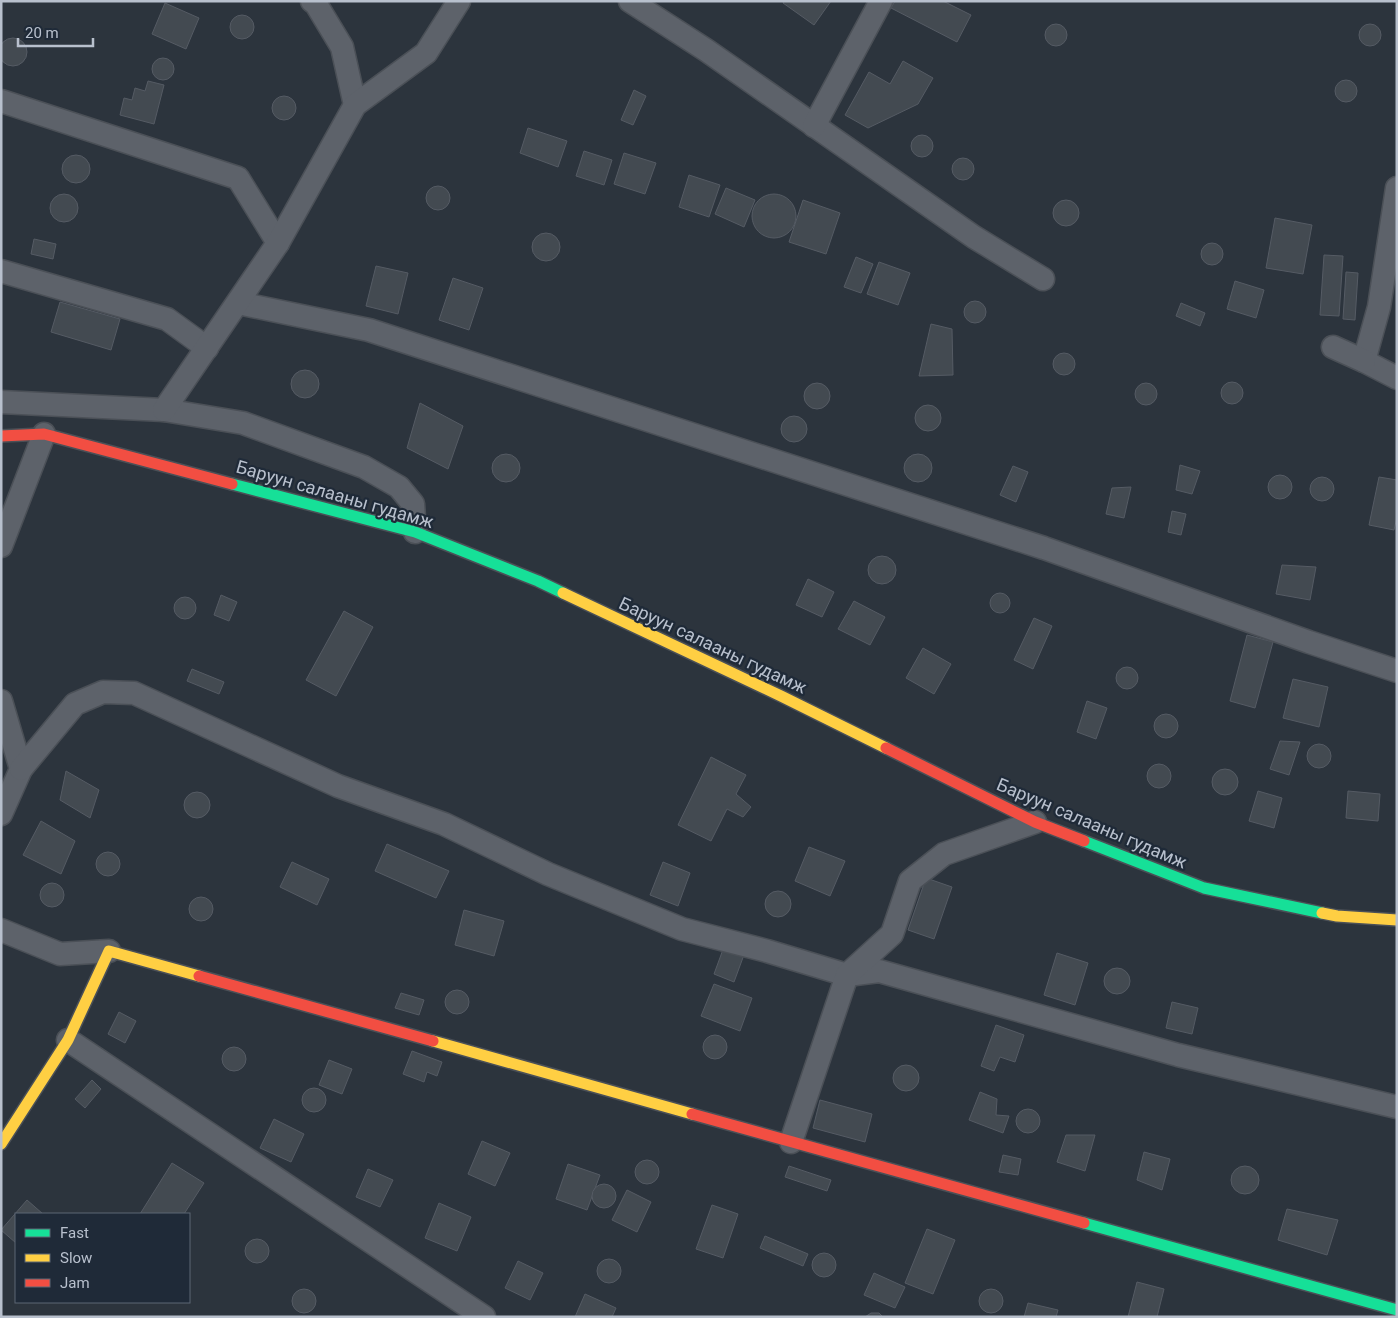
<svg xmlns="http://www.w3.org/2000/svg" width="1398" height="1318" viewBox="0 0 1398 1318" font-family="Roboto,sans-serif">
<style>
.building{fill:#434a51;stroke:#555b64}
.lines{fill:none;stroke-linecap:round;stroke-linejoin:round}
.street-casing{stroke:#4b5057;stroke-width:25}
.fast-casing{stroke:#4b5057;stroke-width:14}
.slow-casing{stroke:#4b5057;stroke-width:14}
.jam-casing{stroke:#4b5057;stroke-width:14}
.street{stroke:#5d626a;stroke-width:22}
.fast{stroke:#16e098;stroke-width:11}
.slow{stroke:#ffcf43;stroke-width:11}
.jam{stroke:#f24e42;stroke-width:11}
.labels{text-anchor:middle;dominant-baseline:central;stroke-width:4.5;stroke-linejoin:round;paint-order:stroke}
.street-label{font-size:18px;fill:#b8c0cd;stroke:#1f2a38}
</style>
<rect width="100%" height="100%" fill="#2c343d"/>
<g class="building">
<path d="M784,1H831L814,25L783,3Z"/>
<path d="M895,1H943L971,15L957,42L891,8Z"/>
<path d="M165,3L199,18L186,49L152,34Z"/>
<circle cx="242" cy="27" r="12"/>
<circle cx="1370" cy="35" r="11"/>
<circle cx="1056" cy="35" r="11"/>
<circle cx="13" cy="52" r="14"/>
<circle cx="163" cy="69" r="11"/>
<path d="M903,61L933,78L918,104L868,128L845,115L869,72L890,84Z"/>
<circle cx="1346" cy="91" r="11"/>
<path d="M148,81L164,85L154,124L120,115L124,98L132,100L135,88L145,91Z"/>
<path d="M634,90L646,96L633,125L621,120Z"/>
<circle cx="284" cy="108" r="12"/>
<path d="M528,128L567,141L558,167L520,153Z"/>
<circle cx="922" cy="146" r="11"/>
<path d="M584,151L612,160L604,185L576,176Z"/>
<path d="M624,153L656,163L645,194L614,184Z"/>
<circle cx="76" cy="169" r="14"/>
<circle cx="963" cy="169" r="11"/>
<path d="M689,175L720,185L709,217L679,207Z"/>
<circle cx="438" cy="198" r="12"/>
<path d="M726,188L755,200L744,227L715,214Z"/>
<circle cx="64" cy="208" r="14"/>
<circle cx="774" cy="216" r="22"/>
<path d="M803,200L840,213L826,254L789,242Z"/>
<circle cx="1066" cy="213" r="13"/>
<path d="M1275,218L1312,225L1303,274L1266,268Z"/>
<circle cx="546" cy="247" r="14"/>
<path d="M34,239L56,244L53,259L31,254Z"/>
<circle cx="1212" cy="254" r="11"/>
<path d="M1324,255L1343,256L1339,316L1320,315Z"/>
<path d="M856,257L873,264L861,293L844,287Z"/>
<path d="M879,262L910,273L898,305L867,294Z"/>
<path d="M376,266L408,273L398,314L366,306Z"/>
<path d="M1346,272L1358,273L1355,320L1343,319Z"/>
<path d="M453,278L483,288L469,330L439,320Z"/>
<path d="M1235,281L1264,290L1256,318L1227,309Z"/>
<circle cx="975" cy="312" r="11"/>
<path d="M60,302L120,319L111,350L51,332Z"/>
<path d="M1181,303L1205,313L1200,326L1176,316Z"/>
<path d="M931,324L952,329L953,375L919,376Z"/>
<circle cx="1064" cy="364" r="11"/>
<circle cx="305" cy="384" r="14"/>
<circle cx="1232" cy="393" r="11"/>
<circle cx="817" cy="396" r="13"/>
<circle cx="1146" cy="394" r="11"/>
<path d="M420,403L463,426L448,469L407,448Z"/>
<circle cx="928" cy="418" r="13"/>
<circle cx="794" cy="429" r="13"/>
<circle cx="918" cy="468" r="14"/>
<circle cx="506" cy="468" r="14"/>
<path d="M1180,465L1200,471L1192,494L1176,490Z"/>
<path d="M1013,466L1028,472L1016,502L1000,495Z"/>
<circle cx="1280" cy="487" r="12"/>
<circle cx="1322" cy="489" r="12"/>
<path d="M1379,477L1397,480V517L1394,530L1369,525Z"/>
<path d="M1131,487L1124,518L1106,514L1112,488Z"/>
<path d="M1172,511L1186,514L1181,535L1168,532Z"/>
<circle cx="882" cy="570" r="14"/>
<path d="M1282,565L1316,567L1310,600L1276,594Z"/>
<path d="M808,579L834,592L822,617L796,605Z"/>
<circle cx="1000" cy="603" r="10"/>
<path d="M221,595L237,602L229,621L214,615Z"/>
<circle cx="185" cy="608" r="11"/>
<path d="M854,601L885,617L870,645L838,629Z"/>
<path d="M344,611L373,627L336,696L306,680Z"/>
<path d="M1034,618L1052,626L1033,669L1014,660Z"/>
<path d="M1247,635L1273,642L1255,708L1230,701Z"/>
<path d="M923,648L951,664L934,694L906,678Z"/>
<circle cx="1127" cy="678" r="11"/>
<path d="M192,669L224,682L219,694L187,681Z"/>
<path d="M1293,679L1328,687L1319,727L1283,718Z"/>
<path d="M1087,701L1107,708L1096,739L1077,732Z"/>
<circle cx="1166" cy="726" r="12"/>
<path d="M1280,741L1300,742L1289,775L1270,769Z"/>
<circle cx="1319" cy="756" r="12"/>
<path d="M711,757L746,775L736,794L751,807L743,817L727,809L711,841L678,825Z"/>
<circle cx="1159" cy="776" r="12"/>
<circle cx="1225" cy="782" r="13"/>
<path d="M66,771L99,790L90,818L60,800Z"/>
<path d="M1258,791L1282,798L1274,828L1249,821Z"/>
<path d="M1348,791L1380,794L1378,821L1346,818Z"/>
<circle cx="197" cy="805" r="13"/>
<path d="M41,821L75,841L61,874L23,855Z"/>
<path d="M387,844L449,871L436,898L375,871Z"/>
<path d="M809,847L845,861L830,896L795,881Z"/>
<circle cx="108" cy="864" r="12"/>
<path d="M292,862L329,879L317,905L280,887Z"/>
<path d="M663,862L690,873L678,906L650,895Z"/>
<path d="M926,878L952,887L934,939L908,930Z"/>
<circle cx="52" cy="895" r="12"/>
<circle cx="778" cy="904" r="13"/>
<circle cx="201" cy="909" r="12"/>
<path d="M464,910L504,921L494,956L455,945Z"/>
<path d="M725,944L745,952L734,982L714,974Z"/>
<path d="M1057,953L1088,963L1075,1005L1044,995Z"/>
<circle cx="1117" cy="981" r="13"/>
<path d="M714,984L752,998L740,1031L701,1016Z"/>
<circle cx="457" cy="1002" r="12"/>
<path d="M401,993L424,1000L419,1015L395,1008Z"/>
<path d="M1172,1002L1198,1008L1192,1034L1166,1028Z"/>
<path d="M119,1012L136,1021L125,1043L108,1034Z"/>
<path d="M996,1025L1024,1035L1015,1062L1000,1057L994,1071L981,1066Z"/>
<circle cx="715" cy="1047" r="12"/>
<circle cx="234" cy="1059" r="12"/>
<path d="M412,1051L442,1062L437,1076L427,1072L424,1082L403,1074Z"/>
<path d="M329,1060L352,1069L342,1094L319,1085Z"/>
<circle cx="906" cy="1078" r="13"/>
<path d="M92,1080L101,1089L85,1108L75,1099Z"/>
<circle cx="314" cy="1100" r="12"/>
<path d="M980,1092L997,1099L996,1115L1009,1116L1003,1133L969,1120Z"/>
<path d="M820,1100L872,1114L865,1142L813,1128Z"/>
<circle cx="1028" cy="1121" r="12"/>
<path d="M274,1119L304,1134L291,1162L260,1148Z"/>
<path d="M1066,1135H1095L1085,1171L1057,1162Z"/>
<path d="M482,1141L510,1153L495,1186L468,1174Z"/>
<path d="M1144,1152L1170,1159L1162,1190L1137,1180Z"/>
<path d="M1003,1155L1021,1159L1018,1175L999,1172Z"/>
<circle cx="647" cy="1172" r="12"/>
<path d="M172,1163L204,1183L184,1214H140Z"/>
<path d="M568,1164L600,1175L587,1210L556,1199Z"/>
<circle cx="1245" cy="1180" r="14"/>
<path d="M789,1166L831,1180L827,1191L785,1177Z"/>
<path d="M368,1169L393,1180L380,1207L356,1197Z"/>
<circle cx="604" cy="1196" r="12"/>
<path d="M627,1190L651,1202L637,1232L612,1220Z"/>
<path d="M27,1200L43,1214H16V1243L1,1230Z"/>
<path d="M439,1203L471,1217L457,1251L425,1238Z"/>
<path d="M712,1205L738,1214L723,1258L696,1249Z"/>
<path d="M1287,1209L1338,1220L1327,1255L1278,1240Z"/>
<path d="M927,1229L955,1240L933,1294L905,1283Z"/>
<path d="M765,1236L808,1254L803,1266L760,1248Z"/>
<circle cx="257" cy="1251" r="12"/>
<circle cx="824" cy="1265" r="12"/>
<circle cx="609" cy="1271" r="12"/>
<path d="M518,1261L543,1273L530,1300L505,1288Z"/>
<path d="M874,1273L905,1287L895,1308L864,1295Z"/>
<path d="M1137,1282L1164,1289L1157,1317H1128Z"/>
<circle cx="991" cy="1301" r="12"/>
<circle cx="304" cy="1301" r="12"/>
<path d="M585,1294L616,1308L612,1317H575Z"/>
<path d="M1028,1303L1058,1310L1056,1317H1024Z"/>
<path d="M871,1313H879L883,1317H865Z"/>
</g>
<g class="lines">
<defs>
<g id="street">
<path d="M312,1L316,4L342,47L355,105"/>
<path d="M630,1L706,50L974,237L1043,279"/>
<path d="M1,101L238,178L278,243"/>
<path d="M814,126L881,1"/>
<path d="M1397,188L1379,307L1364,361L1397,378"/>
<path d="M1,271L167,319L207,348"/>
<path d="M238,303L369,330L1044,548L1309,642L1397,671"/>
<path d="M1333,347L1364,361"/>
<path d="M1,402L164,410L243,423L364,467L399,487L413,504L415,532"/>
<path d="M164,410L278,243L355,105L426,53L459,1"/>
<path d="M1,546L44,434"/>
<path d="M1,701L21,769L1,814"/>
<path d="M21,769L75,704L103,692L134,693L338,786L444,824L548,874L682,929L767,951L847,975L879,971L1178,1055L1397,1107"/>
<path d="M1,930L60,954L109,951"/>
<path d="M68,1040L484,1317"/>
<path d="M791,1142L847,975L892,934L910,881L944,854L1035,822"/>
</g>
<g id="fast">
<path d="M232,484L415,532L538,581L563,593"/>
<path d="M1084,841L1204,888L1322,913"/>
<path d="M1084,1223L1397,1310"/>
</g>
<g id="slow">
<path d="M563,593L781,696L886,748"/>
<path d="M1322,913L1337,916L1397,920"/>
<path d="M433,1041L692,1114"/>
<path d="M1,1144L68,1040L109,951L199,976"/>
</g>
<g id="jam">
<path d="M1,436L44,434L232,484"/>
<path d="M886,748L1035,822L1084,841"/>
<path d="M199,976L433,1041"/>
<path d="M692,1114L1084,1223"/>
</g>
</defs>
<use href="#street" class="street-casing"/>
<use href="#fast" class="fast-casing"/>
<use href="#slow" class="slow-casing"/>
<use href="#jam" class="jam-casing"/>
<use href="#street" class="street"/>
<use href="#fast" class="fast"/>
<use href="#slow" class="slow"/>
<use href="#jam" class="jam"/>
</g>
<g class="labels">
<g class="street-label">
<text transform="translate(335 494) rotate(16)">Баруун салааны гудамж</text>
<text transform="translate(713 645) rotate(25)">Баруун салааны гудамж</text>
<text transform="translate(1092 823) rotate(23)">Баруун салааны гудамж</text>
</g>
</g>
<rect width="1398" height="1318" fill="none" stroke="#b8c0cd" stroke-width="5"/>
<rect x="15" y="1213" width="175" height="90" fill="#1f2a38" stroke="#5c6674"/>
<rect x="25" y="1229" width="25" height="8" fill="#16e098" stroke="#5c6674"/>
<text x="60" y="1238" font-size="15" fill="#b8c0cd">Fast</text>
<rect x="25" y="1254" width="25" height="8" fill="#ffcf43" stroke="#5c6674"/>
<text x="60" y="1263" font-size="15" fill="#b8c0cd">Slow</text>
<rect x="25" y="1279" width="25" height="8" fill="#f24e42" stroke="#5c6674"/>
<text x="60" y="1288" font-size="15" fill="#b8c0cd">Jam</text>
<path d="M18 38v8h75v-8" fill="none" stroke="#b8c0cd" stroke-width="2.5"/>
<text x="25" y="38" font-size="15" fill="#b8c0cd" stroke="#1f2a38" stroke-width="4" paint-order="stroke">20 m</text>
</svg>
